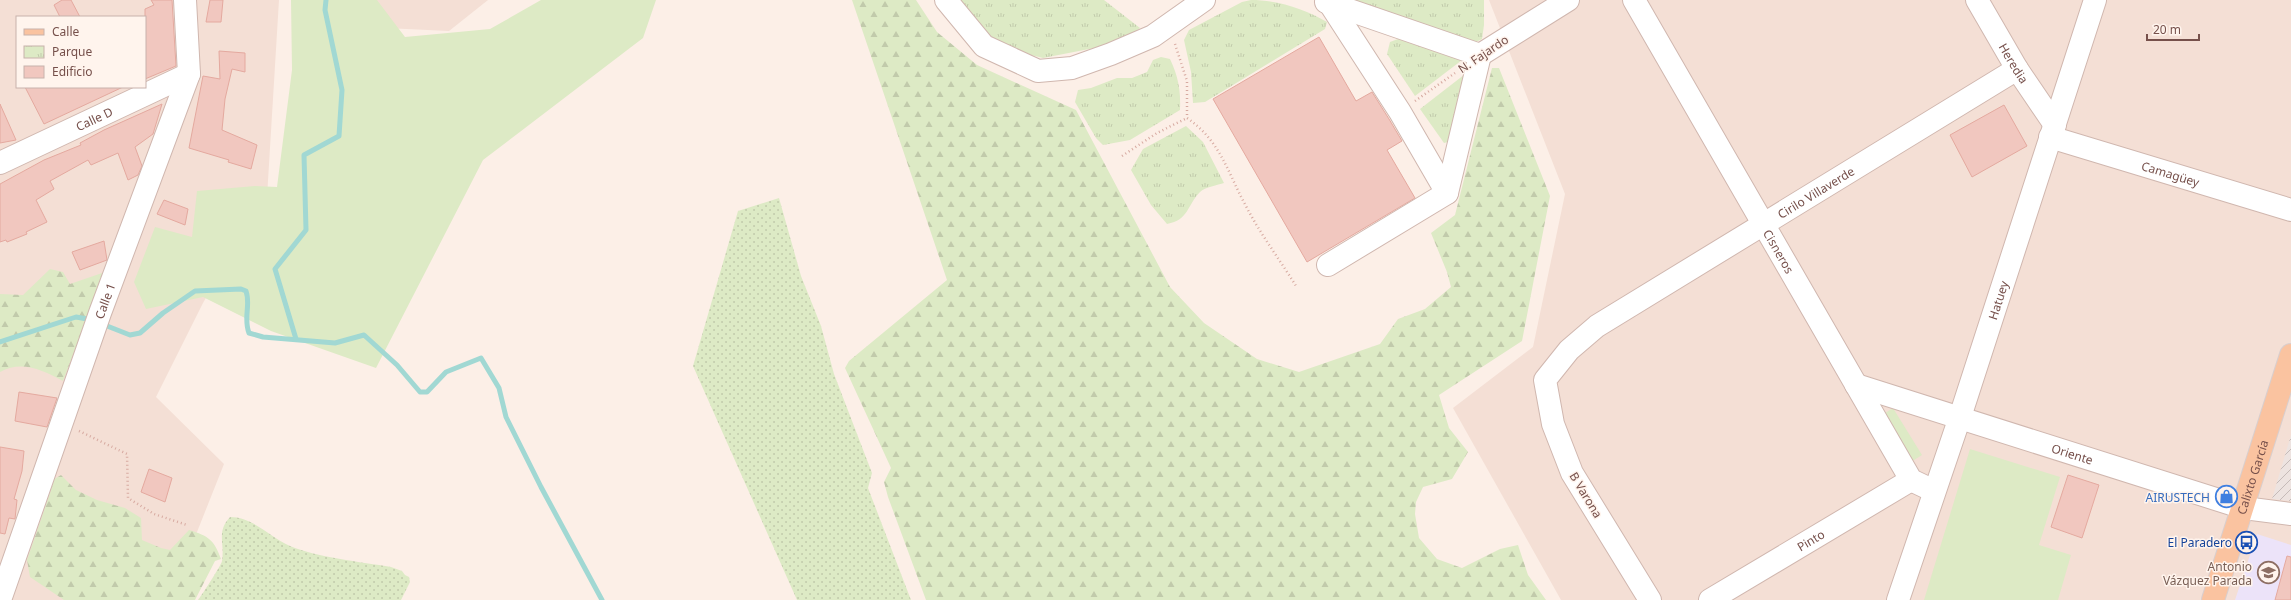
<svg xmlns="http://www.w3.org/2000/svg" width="2291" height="600" viewBox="0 0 2291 600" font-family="'Noto Sans',sans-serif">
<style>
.residential{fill:#f4dfd5;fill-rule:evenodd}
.industrial{fill:url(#industrial-furrows)}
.education{fill:#ece3f9}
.grass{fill:#ddeac5}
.forest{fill:url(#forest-firs)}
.park{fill:url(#park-tufts)}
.garden{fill:url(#garden-dots)}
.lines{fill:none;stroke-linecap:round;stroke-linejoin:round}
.stream{stroke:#a1d8d3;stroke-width:5}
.building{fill:#f1c7bf;stroke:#e4a99f}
.minor-casing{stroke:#d0b7af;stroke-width:24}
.major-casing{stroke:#d9cecd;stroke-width:24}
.path{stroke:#d7aaa1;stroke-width:2.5;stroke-dasharray:1 3;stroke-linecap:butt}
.minor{stroke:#fff;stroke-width:22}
.major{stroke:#fac3a0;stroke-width:22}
.labels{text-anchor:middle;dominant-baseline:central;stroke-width:3;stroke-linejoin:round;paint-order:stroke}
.street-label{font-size:12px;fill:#76504b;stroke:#fff4ed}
.shop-label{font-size:12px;fill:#366cbe;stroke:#fff4ed;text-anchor:end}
.transit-label{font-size:12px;fill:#164399;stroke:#fff4ed;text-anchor:end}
.education-label{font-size:12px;fill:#785e54;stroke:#fff4ed;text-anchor:end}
</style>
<defs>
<pattern id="industrial-furrows" width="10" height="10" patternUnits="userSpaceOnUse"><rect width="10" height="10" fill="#ede3e0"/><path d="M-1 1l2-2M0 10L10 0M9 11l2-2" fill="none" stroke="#c5bab8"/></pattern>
<pattern id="forest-firs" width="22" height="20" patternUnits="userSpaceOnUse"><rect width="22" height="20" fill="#ddeac5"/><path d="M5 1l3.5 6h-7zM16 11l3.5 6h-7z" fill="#c1caab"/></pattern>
<pattern id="park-tufts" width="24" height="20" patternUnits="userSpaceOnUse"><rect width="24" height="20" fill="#ddeac5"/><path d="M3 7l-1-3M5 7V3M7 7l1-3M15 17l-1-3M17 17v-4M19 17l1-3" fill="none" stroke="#c1caab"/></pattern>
<pattern id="garden-dots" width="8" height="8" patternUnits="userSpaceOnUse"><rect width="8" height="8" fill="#ddeac5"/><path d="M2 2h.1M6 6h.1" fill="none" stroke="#c1caab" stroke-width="1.8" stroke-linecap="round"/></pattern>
</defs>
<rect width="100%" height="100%" fill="#fcefe7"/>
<g class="residential">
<path d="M0,0H279L267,197L240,237L203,303L156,397L224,464L170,600H0ZM17,17H145V87H17Z"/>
<path d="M367,0H488L449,31L385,28Z"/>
<path d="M1489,0H2291V600H1561L1453,408L1533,347L1565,194Z"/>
</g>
<path class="industrial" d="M2291,435V501L2272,499Z"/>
<path class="education" d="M2257,534L2291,545V600H2235Z"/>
<g class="grass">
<path d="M291,0H377L405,37L490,29L541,0H656L643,38L483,160L376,368L271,331L203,297L146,309L134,282L155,227L192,237L197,191L255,186L277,187L292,70Z"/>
<path d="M1893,408L1922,455L1911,462L1882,415Z"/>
<path d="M1970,449L2060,477L2039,545L2071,555L2058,600H1924Z"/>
</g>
<g class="forest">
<path d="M852,0H916L937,32L977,65L1076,110L1170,287L1204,323L1257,359L1299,372L1380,344L1398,319L1425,309L1451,287L1447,272L1431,233L1455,215L1492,68H1499L1550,196L1522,341L1439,395L1449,428L1468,452L1452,479L1423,487L1416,502L1415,514L1419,538L1437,559L1462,568L1500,549L1518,545L1528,575L1546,600H926L888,497L884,482L891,468L845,368L849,361L947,280Z"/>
<path d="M50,269L63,272L70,284L105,272L63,381C42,370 22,360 0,372V294L23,295Z"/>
<path d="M61,475L76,490L97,500L125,508L141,518L142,540L161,548L170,550L189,530C209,536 214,540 221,559L215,561L195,600H64L30,577L27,560L51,490L53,480Z"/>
</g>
<g class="park">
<path d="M957,0H1104L1140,28L1120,43L1043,58L1011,50L985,32Z"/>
<path d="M1251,0C1277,0 1305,9 1327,22L1325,29L1205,102L1193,103L1191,72L1184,40L1189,30L1242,2Z"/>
<path d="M1348,0H1484V25L1482,39L1476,42Z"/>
<path d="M1398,39L1406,40L1466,57L1415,96L1387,54L1390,42Z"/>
<path d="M1161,57L1170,59C1178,76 1181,90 1180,110L1130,140L1103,145L1096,138L1075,102L1078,90L1091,88L1117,78H1132L1147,72L1153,60Z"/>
<path d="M1469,71L1448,142L1444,143L1420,109Z"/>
<path d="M1186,126L1203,142L1224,183C1218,185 1205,187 1200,192C1187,205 1189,220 1167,224L1151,205L1131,170L1143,149Z"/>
</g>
<g class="garden">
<path d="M779,198L801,276L821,326L834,374L872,473L868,488L911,600H797L693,366L738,211Z"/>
<path d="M230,517C253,517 270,537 290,546C315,557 362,562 391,567L402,571L405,575L409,577L410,582L401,600H198C202,595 222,564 222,561C225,543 216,532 230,517Z"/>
</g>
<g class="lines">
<g class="stream">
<path d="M102,324L130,335L140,333L163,313L195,291L241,289L246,291C251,305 243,318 249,333L263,337L335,343L364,335L397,365L420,392H427L446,372L481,358L499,388L506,417L541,487L602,600"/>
<path d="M296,339L275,269L306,230L304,155L339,136L342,90L325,10L326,0"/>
<path d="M0,342L76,317L93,320"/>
</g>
</g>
<g class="building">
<path d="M62,0H71L80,17H60L54,5Z"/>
<path d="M151,0H172L176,66L145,79V9L154,5Z"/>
<path d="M210,0H223L221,22H206Z"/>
<path d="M1319,37L1356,101L1372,92L1389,119L1402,141L1387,150L1415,198L1307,262L1213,99Z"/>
<path d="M219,51L245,53V72L232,69L225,99L222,130L257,145L251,169L228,162L229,160L189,148L203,76L220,79Z"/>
<path d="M25,87H123L44,124Z"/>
<path d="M0,104L16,140L0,143Z"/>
<path d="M162,104L153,134L135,147L142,166L138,175L128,180L118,153L91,165L88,160L50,181L54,189L36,200L47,222L26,232L27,234L7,242L6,240L0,242V184L44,160L81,145L80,143L104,130Z"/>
<path d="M2004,105L2027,146L1972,177L1950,135Z"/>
<path d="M164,200L188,209L185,225L157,214Z"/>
<path d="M104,241L107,260L80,270L72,252Z"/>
<path d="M19,392L57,398L47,427L15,421Z"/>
<path d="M0,447L24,451L22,471L14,499L17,500L15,519L9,518L5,534L0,533Z"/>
<path d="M149,469L172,478L165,502L141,492Z"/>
<path d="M2068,475L2099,485L2082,538L2051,527Z"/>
<path d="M2287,556L2291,557V600H2275Z"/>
</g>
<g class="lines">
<defs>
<g id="minor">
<path d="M946,0L984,46L1038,71L1072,68L1111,54L1153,36L1204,0"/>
<path id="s1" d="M1634,0L1911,480L1934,491"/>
<path id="s2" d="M1977,0L2017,69L2055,125"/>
<path d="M1326,2L1480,55"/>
<path d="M1480,55L1568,0"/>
<path id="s3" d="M2050,137L2291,210"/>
<path id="s4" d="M0,163L189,74"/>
<path d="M1447,193L1480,55"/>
<path d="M1328,265L1447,193L1400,112L1330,4V0"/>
<path id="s5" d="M1856,385L2244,508L2291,514"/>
<path id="s6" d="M0,600L100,313L189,74L185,0"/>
<path id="s7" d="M1650,600L1572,473L1553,424L1545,380L1569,350L1597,326L2017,69"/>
<path id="s8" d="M1710,600L1911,480"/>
<path id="s9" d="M1898,600L1960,417L2095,0"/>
</g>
<g id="major">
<path id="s10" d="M2213,600L2291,355"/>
</g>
</defs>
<use href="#minor" class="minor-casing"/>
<use href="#major" class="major-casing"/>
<g class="path">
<path d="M1175,44L1187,81V118C1221,141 1228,174 1247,208C1261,235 1280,260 1296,286"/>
<path d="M1415,101L1455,73"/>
<path d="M1122,156L1157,133L1187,118"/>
<path d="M79,431L127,454L128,498L154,514L187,525"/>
</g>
<use href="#minor" class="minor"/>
<use href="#major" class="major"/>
</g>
<defs>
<symbol id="shop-ring" viewBox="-11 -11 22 22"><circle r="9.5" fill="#fff4ed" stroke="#3f7fe0" stroke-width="1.5"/><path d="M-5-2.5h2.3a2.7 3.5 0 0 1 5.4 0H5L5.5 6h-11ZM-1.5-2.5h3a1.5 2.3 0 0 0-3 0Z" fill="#3f7fe0"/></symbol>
<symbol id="bus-ring" viewBox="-11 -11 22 22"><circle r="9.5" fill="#fff4ed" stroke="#1a4fb4" stroke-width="1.5"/><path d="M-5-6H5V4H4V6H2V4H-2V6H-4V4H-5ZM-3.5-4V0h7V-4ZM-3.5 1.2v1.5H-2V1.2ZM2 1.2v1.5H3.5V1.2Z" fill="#1a4fb4"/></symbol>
<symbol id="school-ring" viewBox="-11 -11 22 22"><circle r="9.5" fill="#fff4ed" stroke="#8d6e63" stroke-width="1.5"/><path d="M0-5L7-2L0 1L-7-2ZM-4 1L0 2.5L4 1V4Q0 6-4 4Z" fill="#8d6e63"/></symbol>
</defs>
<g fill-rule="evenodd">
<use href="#shop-ring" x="2214" y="484" width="25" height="25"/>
<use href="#bus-ring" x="2234" y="530" width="25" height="25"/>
<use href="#school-ring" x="2256" y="560" width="25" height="25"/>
</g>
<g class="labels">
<g class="street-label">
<text transform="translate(1483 54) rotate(-34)">N. Fajardo</text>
<text stroke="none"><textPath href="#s2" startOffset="73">Heredia</textPath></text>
<text stroke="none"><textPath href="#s4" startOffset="104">Calle D</textPath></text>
<text stroke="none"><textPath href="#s3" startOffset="126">Camagüey</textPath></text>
<text stroke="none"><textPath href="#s7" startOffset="578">Cirilo Villaverde</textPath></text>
<text stroke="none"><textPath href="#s1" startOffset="290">Cisneros</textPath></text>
<text stroke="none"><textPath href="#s9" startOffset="316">Hatuey</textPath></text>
<text stroke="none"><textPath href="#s6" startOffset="317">Calle 1</textPath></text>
<text stroke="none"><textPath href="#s5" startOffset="227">Oriente</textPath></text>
<text stroke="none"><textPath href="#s10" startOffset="129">Calixto García</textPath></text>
<text transform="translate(1586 495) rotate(59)">B Varona</text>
<text stroke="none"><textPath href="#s8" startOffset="117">Pinto</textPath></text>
</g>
<g class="shop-label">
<text x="2210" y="497">AIRUSTECH</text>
</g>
<g class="transit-label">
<text x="2232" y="542">El Paradero</text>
</g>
<g class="education-label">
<text x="2252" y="566">Antonio<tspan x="2252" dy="14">Vázquez Parada</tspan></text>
</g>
</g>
<rect x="16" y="16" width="130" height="72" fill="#fff4ed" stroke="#c8b2ac"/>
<rect x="24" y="29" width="20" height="6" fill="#fac3a0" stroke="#c8b2ac"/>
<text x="52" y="36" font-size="12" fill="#76504b">Calle</text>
<rect x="24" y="46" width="20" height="12" fill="url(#park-tufts)" stroke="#c8b2ac"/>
<text x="52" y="56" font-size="12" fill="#76504b">Parque</text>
<rect x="24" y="66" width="20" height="12" fill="#f1c7bf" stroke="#c8b2ac"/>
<text x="52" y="76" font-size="12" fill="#76504b">Edificio</text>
<path d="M2147 34v6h52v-6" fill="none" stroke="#76504b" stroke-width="2"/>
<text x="2153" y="34" font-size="12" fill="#76504b" stroke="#fff4ed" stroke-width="3" paint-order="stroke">20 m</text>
</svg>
